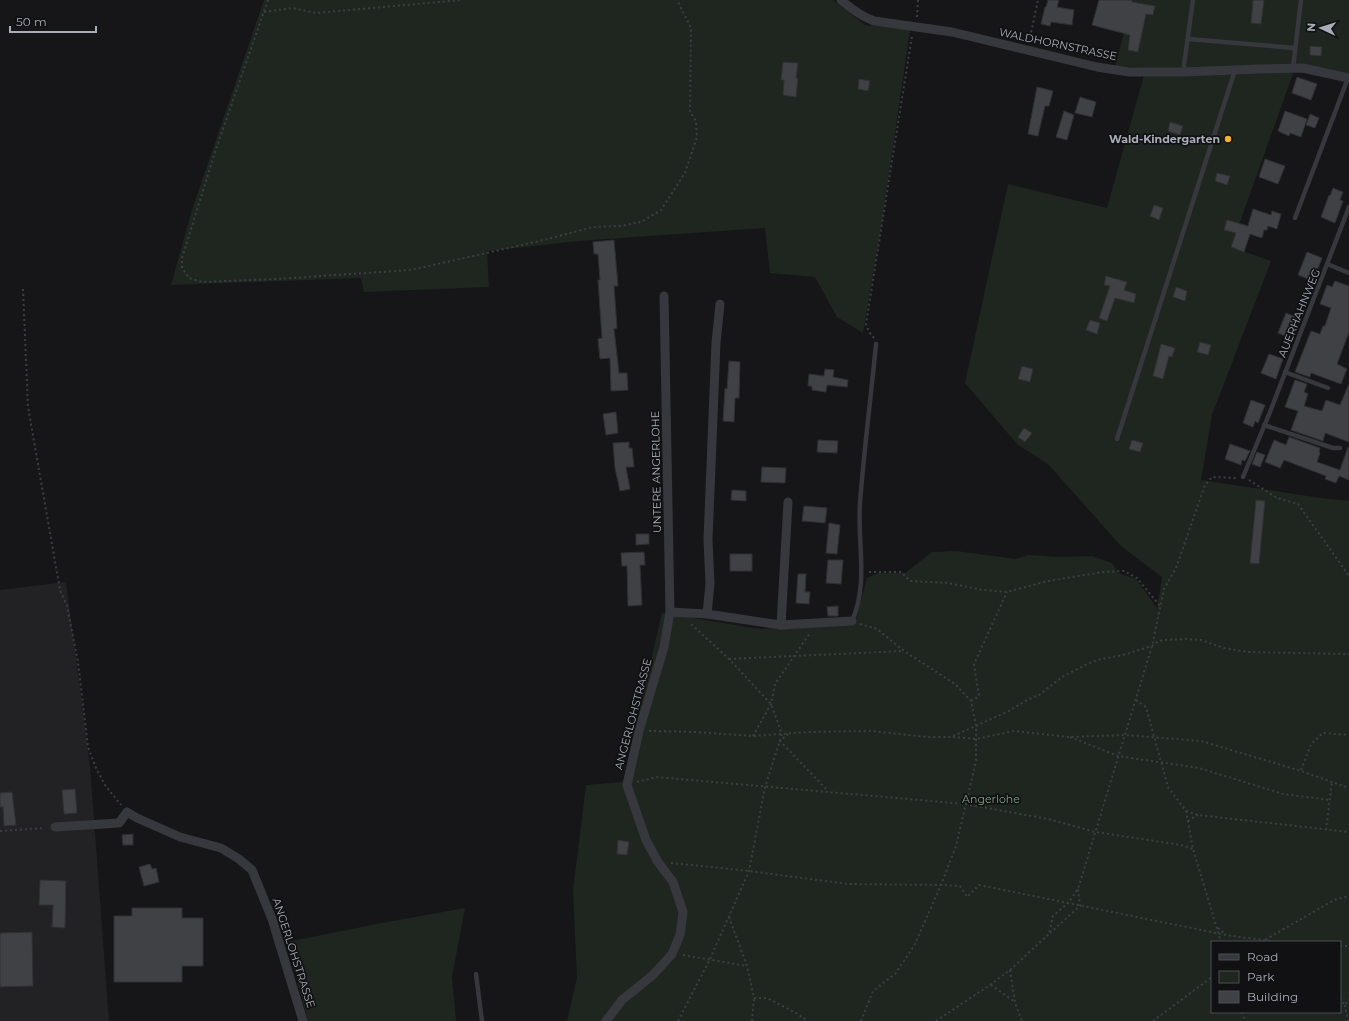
<svg xmlns="http://www.w3.org/2000/svg" width="1349" height="1021" viewBox="0 0 1349 1021" font-family="Montserrat,sans-serif">
<style>
.built{fill:#222225}
.green{fill:#1e261f;fill-rule:evenodd}
.building{fill:#404145;stroke:#303034}
.lines{fill:none;stroke-linecap:round;stroke-linejoin:round}
.path{stroke:#3d3f44;stroke-width:2;stroke-dasharray:2 3;stroke-linecap:butt}
.service{stroke:#37383d;stroke-width:4.5}
.minor{stroke:#37383d;stroke-width:9}
.poi-dot{fill:#f2b134;stroke:#111113;stroke-width:1.5}
.labels{text-anchor:middle;dominant-baseline:central;stroke-width:3.5;stroke-linejoin:round;paint-order:stroke}
.street-label{font-size:11px;fill:#a8adb8;stroke:#111113}
.poi-label{font-size:11px;font-weight:bold;fill:#a8adb8;stroke:#111113;text-anchor:end}
.park-label{font-size:11px;fill:#7fa381;stroke:#111113}
</style>
<rect width="100%" height="100%" fill="#161618"/>
<path class="built" d="M66,582L90,766L109,1021H0V590Z"/>
<g class="green">
<path d="M264,0H833L865,25L910,30L882,222L863,333L837,317L815,277L770,273L765,228L578,241L487,251L489,287L364,292L361,278L171,285L192,210Z"/>
<path d="M1133,0H1349V83L1294,71L1231,247L1271,261L1212,415L1201,480L1321,498L1349,501V1021H567L577,978L573,891L586,785L623,782L662,613L760,629L855,623L867,578L879,573H905L932,552L956,551L1016,559L1028,555L1061,557L1092,556L1112,563L1118,573L1136,579L1157,608L1162,577L1121,546L1048,464L1017,444L965,383L1008,184L1107,208L1146,68L1115,66ZM1212,942H1340V1012H1212Z"/>
<path d="M465,908L452,977L456,1021H308L287,942L377,924Z"/>
</g>
<g class="building">
<path d="M1048,0H1059L1057,7L1074,10L1072,25L1051,22L1050,26L1041,24L1045,7H1046Z"/>
<path d="M1099,0H1132V2L1155,6L1153,15L1146,14L1138,52L1128,50L1130,35L1092,25Z"/>
<path d="M1253,0H1264L1261,24L1251,23Z"/>
<path d="M1310,46L1322,47L1321,56L1310,55Z"/>
<path d="M783,62L798,63L796,78H798L796,97L783,95L784,80H781Z"/>
<path d="M1297,77L1317,84L1311,100L1292,93Z"/>
<path d="M859,79L870,81L868,91L858,89Z"/>
<path d="M1037,87L1053,91L1049,106H1045L1038,136L1028,134Z"/>
<path d="M1080,97L1096,102L1092,117L1075,113Z"/>
<path d="M1064,111L1074,115L1067,140L1056,137Z"/>
<path d="M1285,111L1307,119L1301,137L1290,133L1289,136L1278,131Z"/>
<path d="M1310,114L1319,118L1315,128L1306,125Z"/>
<path d="M1170,122L1183,126L1180,135L1168,131Z"/>
<path d="M1265,159L1285,166L1278,184L1259,177Z"/>
<path d="M1217,173L1230,176L1227,185L1215,181Z"/>
<path d="M1333,188L1343,192L1340,200L1343,201L1335,223L1321,217L1329,195L1330,196Z"/>
<path d="M1154,205L1163,208L1159,220L1150,216Z"/>
<path d="M1253,209L1271,215L1272,211L1281,214L1277,229L1268,226L1267,230H1264L1262,238L1250,234L1244,252L1231,247L1236,233L1224,230L1227,220L1248,226Z"/>
<path d="M614,240L618,286H614L617,328L614,329L619,373H627L628,390L611,391L610,358L600,359L598,339L602,338L598,280H600L598,254H594L593,242Z"/>
<path d="M1307,252L1322,258L1313,281L1298,275Z"/>
<path d="M1106,276L1127,282L1124,290L1136,294L1134,303L1115,298L1107,321L1099,318L1110,286L1104,285Z"/>
<path d="M1335,281L1349,286V332L1337,364L1347,369L1341,384L1311,373L1310,377L1295,372L1311,331L1320,334L1323,326H1325L1331,308L1320,304L1327,285L1332,287Z"/>
<path d="M1176,287L1187,291L1185,301L1173,297Z"/>
<path d="M1286,313L1298,318L1290,338L1278,333Z"/>
<path d="M1090,320L1100,323L1097,334L1086,330Z"/>
<path d="M1200,342L1211,345L1208,355L1197,352Z"/>
<path d="M1161,344L1175,348L1172,357L1169,356L1163,379L1153,376Z"/>
<path d="M1269,354L1283,359L1276,379L1261,373Z"/>
<path d="M729,361L740,362L739,398H735L734,422L723,421L725,388L727,389Z"/>
<path d="M1022,366L1033,369L1030,382L1018,379Z"/>
<path d="M825,369L834,370L833,377L848,380L847,387L827,385L826,392L812,390V386H808L809,374L824,376Z"/>
<path d="M1295,380L1307,384L1304,392L1308,394L1304,406L1322,411L1326,400L1340,405L1349,384V442L1325,433L1323,441L1291,430L1298,411L1285,407Z"/>
<path d="M1251,400L1265,405L1258,423L1255,421L1253,427L1243,423Z"/>
<path d="M616,412L618,433L606,435L603,414Z"/>
<path d="M1024,428L1032,433L1025,442L1018,437Z"/>
<path d="M1289,437L1320,448L1319,452L1320,453L1317,462L1340,470L1348,447L1349,448V480L1339,476L1336,483L1325,479L1326,476L1284,460L1280,468L1265,462L1274,440L1286,445Z"/>
<path d="M818,440L838,441L837,453L817,452Z"/>
<path d="M1132,440L1143,443L1140,452L1129,449Z"/>
<path d="M629,442V448H632L634,467H626L630,489L620,491L615,468L613,443Z"/>
<path d="M1230,444L1250,451L1245,461L1242,460L1241,465L1225,459Z"/>
<path d="M1257,452L1265,455L1260,467L1252,464Z"/>
<path d="M762,467L786,468L785,483L761,482Z"/>
<path d="M732,490L746,491V501L731,500Z"/>
<path d="M1256,500L1265,501L1259,564L1250,563Z"/>
<path d="M804,506L827,508L825,523L802,521Z"/>
<path d="M829,523L840,525L837,554L826,553Z"/>
<path d="M636,534H649V544L636,545Z"/>
<path d="M644,552L645,565H640L642,605L628,606L627,566H622L621,553Z"/>
<rect x="730" y="554" width="22" height="17"/>
<path d="M828,560H843L841,584L826,583Z"/>
<path d="M798,574H806L805,592H810L809,604L796,603Z"/>
<path d="M838,606V616H828L827,607Z"/>
<path d="M75,789L77,813L64,814L62,790Z"/>
<path d="M12,792L16,825L4,826L3,807H0V793Z"/>
<path d="M133,834V845H123L122,835Z"/>
<path d="M618,840L629,842L627,855L617,854Z"/>
<path d="M150,864L152,869L156,868L159,882L144,886L139,867Z"/>
<path d="M40,880L66,881L65,928L52,927L53,905H39Z"/>
<path d="M132,908H182V918H203V966H182V982H114V916H132Z"/>
<path d="M32,932L33,986L0,987V933Z"/>
</g>
<g class="lines">
<g class="path">
<path d="M268,0L216,149L182,258V268L189,278L202,282L277,279L411,270L544,240L593,227L621,226L641,222L661,210L685,173L697,137L696,121L690,111L691,28L677,0"/>
<path d="M264,12L292,8L316,13L462,0"/>
<path d="M917,17L918,0"/>
<path d="M1029,42L1038,0"/>
<path d="M23,289L28,407L60,590L67,606L78,662L88,747L96,768L105,785L121,805"/>
<path d="M874,338L869,332L866,324L912,36"/>
<path d="M1249,480L1277,498L1298,504L1349,576"/>
<path d="M869,572H901L910,581L948,583L983,590L1007,592L1048,581L1103,572L1124,571L1137,578L1160,606"/>
<path d="M860,624L877,629L904,651L955,684L971,701L976,726V761L956,846L941,885L914,946L895,974L873,991L861,1021"/>
<path d="M729,659L903,651"/>
<path d="M1136,700L1146,707L1168,787L1186,811L1193,849L1221,942"/>
<path d="M971,701L979,696L974,664L1007,592"/>
<path d="M649,731L695,732L753,736L809,732L872,731L927,737H951L1009,711L1027,700L1039,695L1062,677L1085,665L1097,660L1123,655L1152,646L1157,642L1163,640L1186,639L1201,640L1224,648L1248,652L1349,654"/>
<path d="M788,734L780,741L827,790"/>
<path d="M753,736L771,704L775,684L810,633"/>
<path d="M953,737L976,739L1014,731L1069,737L1125,735L1201,741L1301,771L1349,788"/>
<path d="M1070,737L1118,756L1199,768L1283,794L1330,800"/>
<path d="M1301,770L1311,744L1323,733L1349,735"/>
<path d="M637,782L656,777L965,804L1048,819L1095,832L1181,845L1193,849"/>
<path d="M1186,811L1198,815L1349,832"/>
<path d="M1188,821L1198,815"/>
<path d="M1326,830L1332,782"/>
<path d="M0,831L45,828"/>
<path d="M671,863L749,871L848,884L941,885L960,886L967,897L979,885L1226,935L1277,942"/>
<path d="M729,917L747,966L754,998H767L796,1013L808,1021"/>
<path d="M1218,928L1225,934"/>
<path d="M1050,933L1080,906L1078,889"/>
<path d="M1261,942L1334,900L1349,896"/>
<path d="M1340,946H1349"/>
<path d="M683,955L747,966"/>
<path d="M1010,970L1015,1003L1022,1021"/>
<path d="M991,985L1015,1002"/>
<path d="M1340,998L1345,1005L1349,999"/>
<path d="M1345,1005L1348,1021"/>
<path d="M1242,1012L1245,1021"/>
<path d="M678,1021L710,959L749,871L765,787L782,734L771,704L729,659L691,624"/>
<path d="M752,1021L754,998"/>
<path d="M936,1021L990,985L1010,970L1049,934L1053,916L1068,903L1078,889L1152,646L1164,589L1176,568L1205,485L1212,477L1236,478"/>
<path d="M1153,1021L1212,977"/>
</g>
<g class="service">
<path d="M1188,39L1295,48"/>
<path d="M1293,68L1301,0"/>
<path d="M1183,72L1193,0"/>
<path d="M1295,218L1348,78"/>
<path d="M1327,264L1349,273"/>
<path d="M1285,372L1328,388"/>
<path d="M1264,425L1333,448H1340"/>
<path d="M1117,439L1235,70"/>
<path d="M1243,477L1270,412L1349,207"/>
<path d="M852,621C869,583 857,542 860,503C864,450 871,397 876,344"/>
<path d="M476,974L482,1021"/>
</g>
<g class="minor">
<path d="M841,0C851,9 861,16 874,21L952,32L1097,67L1129,72H1183L1259,69L1303,68L1349,78"/>
<path d="M670,612L707,614L781,625L852,621"/>
<path d="M707,614L710,584L708,539L716,343L720,304"/>
<path d="M781,625L788,502"/>
<path d="M55,827L119,823L127,812L137,818L180,837L221,848L239,859L252,870L272,919L303,1021"/>
<path d="M606,1021L622,1000L653,975L672,954L680,935L683,912L673,882L658,862L646,840L627,785L639,731L664,647L670,612L664,296"/>
</g>
</g>
<circle class="poi-dot" cx="1228" cy="139" r="4"/>
<g class="labels">
<g class="street-label">
<text transform="translate(1058 44) rotate(12)">WALDHORNSTRASSE</text>
<text transform="translate(1299 313) rotate(-68)">AUERHAHNWEG</text>
<text transform="translate(656 472) rotate(-91)">UNTERE ANGERLOHE</text>
<text transform="translate(633 714) rotate(-75)">ANGERLOHSTRASSE</text>
<text transform="translate(294 953) rotate(72)">ANGERLOHSTRASSE</text>
</g>
<g class="poi-label">
<text x="1220" y="139">Wald-Kindergarten</text>
</g>
<g class="park-label">
<text x="991" y="799">Angerlohe</text>
</g>
</g>
<rect x="1211" y="941" width="130" height="72" fill="#111113" stroke="#4d4f55"/>
<rect x="1219" y="954" width="20" height="6" fill="#37383d" stroke="#4d4f55"/>
<text x="1247" y="961" font-size="12" fill="#a8adb8">Road</text>
<rect x="1219" y="971" width="20" height="12" fill="#1e261f" stroke="#4d4f55"/>
<text x="1247" y="981" font-size="12" fill="#a8adb8">Park</text>
<rect x="1219" y="991" width="20" height="12" fill="#404145" stroke="#4d4f55"/>
<text x="1247" y="1001" font-size="12" fill="#a8adb8">Building</text>
<g transform="translate(1321 28) rotate(274)" stroke="#111113" stroke-width="3" paint-order="stroke">
<path d="M0-3L7 15L0 10L-7 15Z" fill="#a8adb8"/>
<text y="-6" font-size="11" font-weight="bold" text-anchor="middle" fill="#a8adb8">N</text>
</g>
<path d="M10 26v6h86v-6" fill="none" stroke="#a8adb8" stroke-width="2"/>
<text x="16" y="26" font-size="12" fill="#a8adb8" stroke="#111113" stroke-width="3" paint-order="stroke">50 m</text>
</svg>
